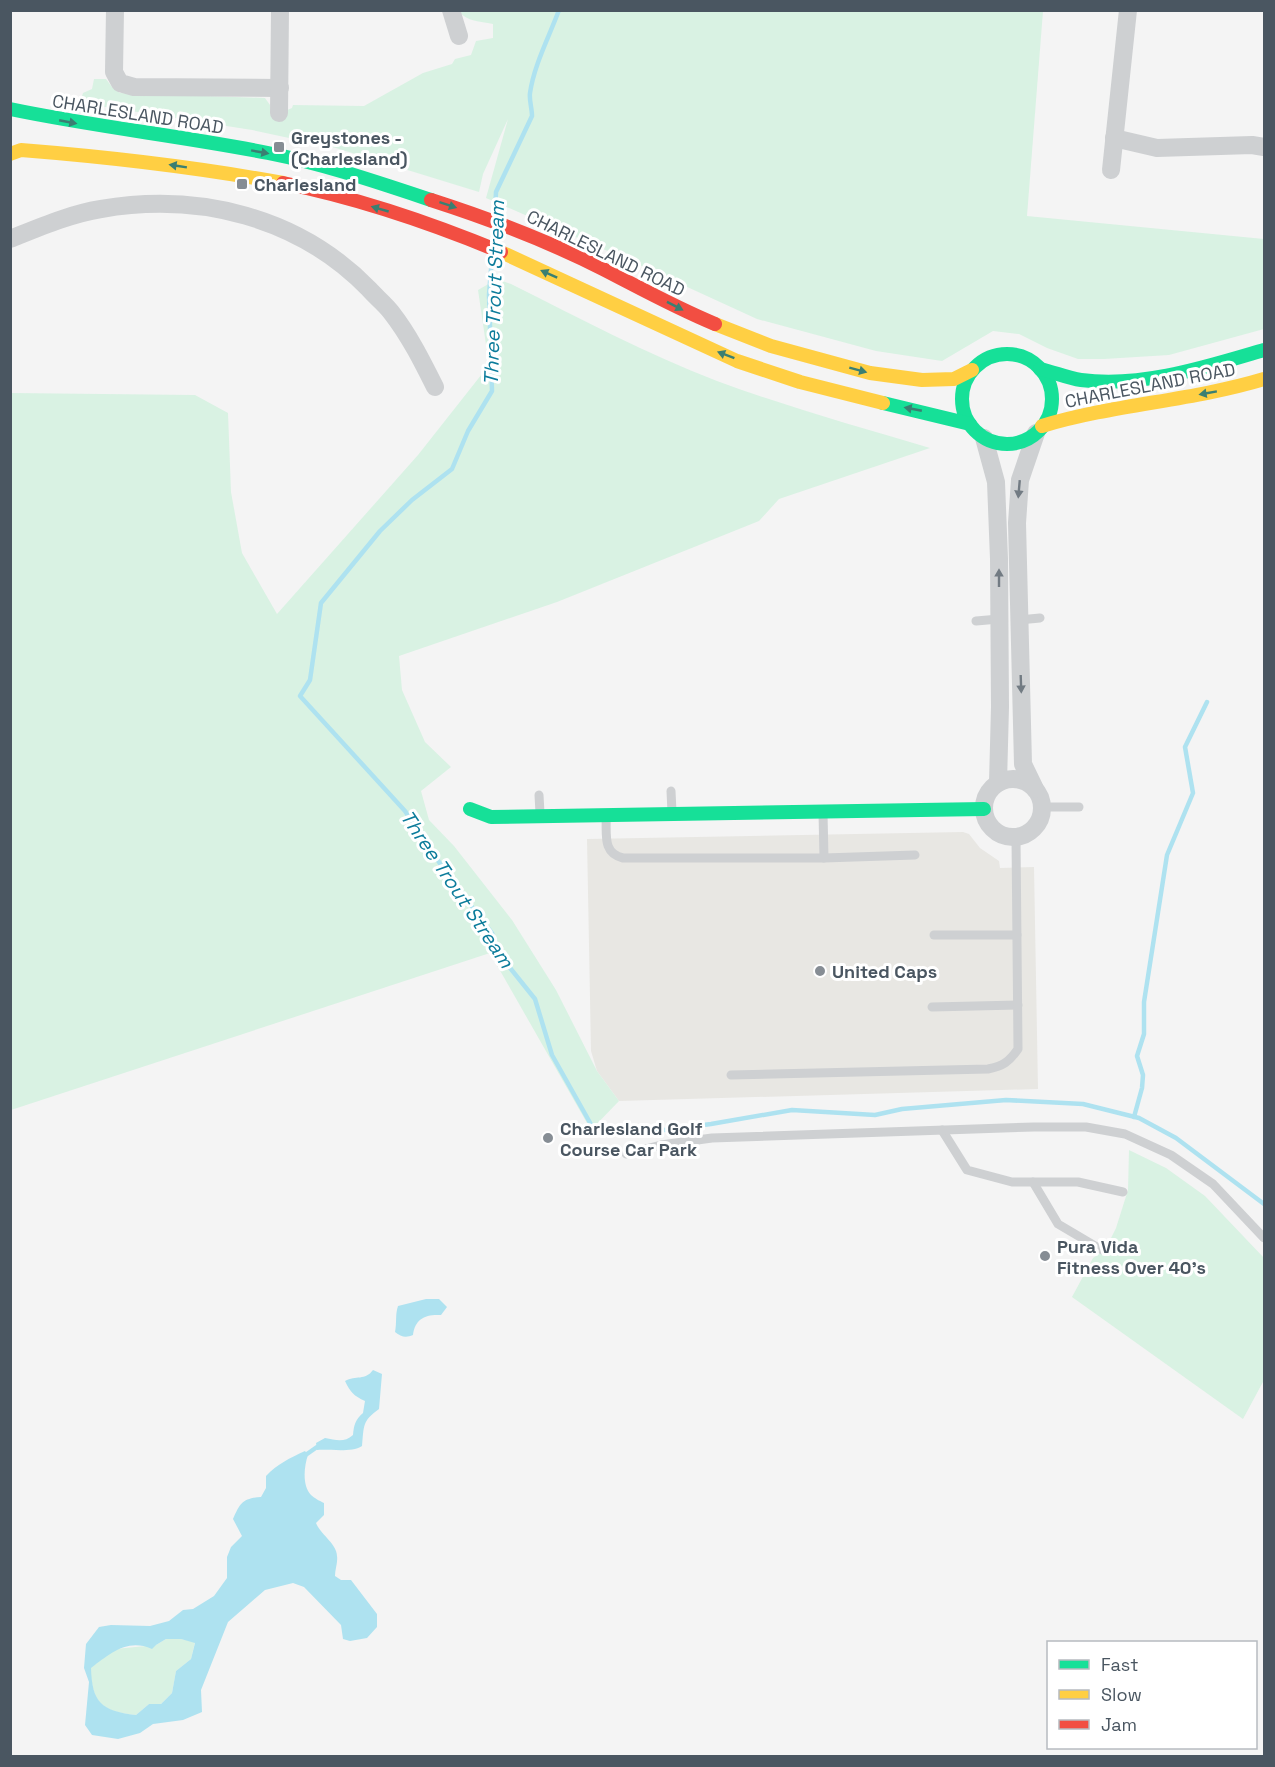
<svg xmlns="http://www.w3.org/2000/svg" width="1275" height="1767" viewBox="0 0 1275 1767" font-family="'Space Grotesk',sans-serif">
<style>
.commercial{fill:#e8e7e3}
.green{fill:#d9f2e3}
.water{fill:#aee2f0;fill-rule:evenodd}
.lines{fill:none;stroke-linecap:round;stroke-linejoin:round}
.stream{stroke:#aee2f0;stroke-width:4.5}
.lane{stroke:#ced0d2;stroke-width:9}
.street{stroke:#ced0d2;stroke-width:18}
.fast{stroke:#16e098;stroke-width:14}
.slow{stroke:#ffcf43;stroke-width:14}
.jam{stroke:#f24e42;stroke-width:14}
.oneway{fill:#3a7f72}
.oneway2{fill:#727b83}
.poi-dot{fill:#868d94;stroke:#fff;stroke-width:2}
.labels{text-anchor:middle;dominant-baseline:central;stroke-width:6;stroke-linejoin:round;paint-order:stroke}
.street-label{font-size:18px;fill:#4a5661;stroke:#fff}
.poi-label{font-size:18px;font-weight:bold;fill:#4a5661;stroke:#fff;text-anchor:start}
.water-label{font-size:20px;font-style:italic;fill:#0c7c9b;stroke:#fff}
</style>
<rect width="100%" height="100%" fill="#f4f4f4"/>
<path class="commercial" d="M963,832L969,834L980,848L999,861L1000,868L1034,867L1038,1089L619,1101L597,1071L591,1051L587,839Z"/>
<g class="green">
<path d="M458,11H1043L1027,216L1264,239V329L1169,355L1104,359H1078L1047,348L1019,334L993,331L942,361L876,351L757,319L635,263L486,198L508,119L483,174L479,192L336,148L252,130L80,103L83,93L92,89L94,79H106L112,87L120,93L265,98L270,105L271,117L292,108L293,105L364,106L423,73L452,64L455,59L471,55L476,41L493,38V24C479,21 468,22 458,11Z"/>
<path d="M497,279L511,284C579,318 647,354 717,381C787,407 859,427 930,448L779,499L759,521L557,602L399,656L402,690L425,742L451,767L421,791L429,820L454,846L512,920L556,990L597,1071L619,1101L591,1130L490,953L11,1110V393L195,395L228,413L231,492L242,553L277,614L418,455L489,365L478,290Z"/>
<path d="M1129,1150L1166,1168L1205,1196L1264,1258V1380L1243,1419L1072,1297L1093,1258L1105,1250L1116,1228L1128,1190Z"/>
<path d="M166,1639H181L195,1642L191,1659L176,1671L172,1693L161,1704H149L136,1715C100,1711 93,1703 90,1668L115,1649L156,1645Z"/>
</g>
<g class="water">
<path d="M426,1299H439L447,1307L441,1315C425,1314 415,1319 413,1335C406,1338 401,1337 395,1332C397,1322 395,1315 398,1306Z"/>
<path d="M373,1370L382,1374L379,1409C362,1421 364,1426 362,1446C351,1453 331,1449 317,1450L316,1443L325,1438C336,1440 344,1443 353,1435C354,1425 355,1420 363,1413L365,1401C354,1396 350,1392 345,1381C356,1375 365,1381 373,1370Z"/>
<path d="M305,1451L308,1455C304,1466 302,1486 311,1495C314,1498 320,1501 324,1503V1515L316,1523C321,1535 337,1544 337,1556C338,1562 335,1569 335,1576L341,1580H351L377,1614V1627L367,1638L350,1641L343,1639L341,1625L304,1587L293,1583L265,1590L228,1622L201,1690L202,1712L183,1720L153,1724L140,1733L118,1739L92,1735L85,1725L89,1682L84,1668L86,1644L99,1627L111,1625L150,1626L169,1621L183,1610L193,1609L214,1596L227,1578V1557L231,1547L242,1536L233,1519C240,1503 243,1498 261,1497L266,1488V1476C277,1464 290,1458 305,1451ZM166,1639H181L195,1643L191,1659L176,1671L172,1693L161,1704H149L136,1715C101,1711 92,1702 91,1668C110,1654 127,1638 152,1649L156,1645Z"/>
</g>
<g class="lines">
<g class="stream">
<path d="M495,213L496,192L532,116C532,108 529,100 530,93C534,65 549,37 559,10"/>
<path d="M492,257L489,295L492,391L468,431L452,469L412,500L380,531L321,603L310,680L300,696L405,811L449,877L492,933L498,953L535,999L552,1055L593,1128L626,1129L641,1133L711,1124L792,1110L875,1115L902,1109L1006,1100L1083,1104L1139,1118L1176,1138L1264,1204"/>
<path d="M1134,1117L1142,1088L1143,1075L1137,1056L1144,1034V1002L1167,855L1193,793L1185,747L1207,702"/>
<path d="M307,1454L317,1447"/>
</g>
<g class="lane">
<path d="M1019,620L1040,618"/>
<path d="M976,621L999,619"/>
<path d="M671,791L672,812"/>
<path d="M539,795L540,813"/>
<path d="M1043,807H1079"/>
<path d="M823,813L824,858"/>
<path d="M606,816C607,834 602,853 623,858H824L915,855"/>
<path d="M934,935H1017"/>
<path d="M932,1007L1018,1005"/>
<path d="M731,1075L988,1069C1003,1066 1009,1062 1018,1049L1016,838"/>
<path d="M942,1130L967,1170L1012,1182H1078L1123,1192"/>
<path d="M626,1154L661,1145L712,1138L1034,1127H1086L1125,1134L1171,1155L1213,1184L1264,1238"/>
<path d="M1033,1182L1058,1224L1102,1250"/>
</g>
<g class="street">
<path d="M115,10L114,72L120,83L134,87L280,88"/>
<path d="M451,10L459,36"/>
<path d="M279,113L280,10"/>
<path d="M1114,138L1157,148L1252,145L1264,147"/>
<path d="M1111,170L1128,10"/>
<path d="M10,239C40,227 70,214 101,209C199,192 299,217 369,289C376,297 385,304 391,312C409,335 422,361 435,387"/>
<path d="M984,438L996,482L999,559L1000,707L998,783"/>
<circle cx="1013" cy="808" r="29"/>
<path d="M1035,789L1023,764L1017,523L1020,480L1036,433"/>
</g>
<g class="fast">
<path d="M10,109C96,127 182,136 268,153C324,164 377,182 431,200"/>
<circle cx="1007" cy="399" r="45"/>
<path d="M1040,369C1054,372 1067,378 1081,380C1142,388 1206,367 1264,350"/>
<path d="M883,403L970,424"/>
<path d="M470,809L491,817L984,809"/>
</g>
<g class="slow">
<path d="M10,154L21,150C109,157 196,167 283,183"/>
<path d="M501,252L737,361L800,382L883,403"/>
<path d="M715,324L771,346L870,373L922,380L954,379L972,370"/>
<path d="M1042,426C1115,404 1191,401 1264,379"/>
</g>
<g class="jam">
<path d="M283,183C358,198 431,223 501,252"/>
<path d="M431,200C490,219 548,241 603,269C640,288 676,308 715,324"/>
</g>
</g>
<defs><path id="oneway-solid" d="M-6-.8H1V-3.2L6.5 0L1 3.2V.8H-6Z" transform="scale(1.5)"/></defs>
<g class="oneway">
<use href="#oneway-solid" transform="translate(68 122) rotate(11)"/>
<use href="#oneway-solid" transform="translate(260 152) rotate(10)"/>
<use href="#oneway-solid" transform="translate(178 166) rotate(-171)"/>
<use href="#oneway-solid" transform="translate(448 205) rotate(18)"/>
<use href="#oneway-solid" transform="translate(380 209) rotate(-164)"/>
<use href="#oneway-solid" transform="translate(549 274) rotate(-156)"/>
<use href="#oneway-solid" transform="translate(675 306) rotate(27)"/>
<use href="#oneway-solid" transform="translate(726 355) rotate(-159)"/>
<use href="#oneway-solid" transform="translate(858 370) rotate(15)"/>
<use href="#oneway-solid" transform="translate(1208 393) rotate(170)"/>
<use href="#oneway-solid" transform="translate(913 409) rotate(-169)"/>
</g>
<g class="oneway2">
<use href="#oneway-solid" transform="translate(1019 489) rotate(95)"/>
<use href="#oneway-solid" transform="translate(999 578) rotate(-90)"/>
<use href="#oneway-solid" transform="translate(1021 684) rotate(88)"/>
</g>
<g class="poi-dot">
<rect x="273" y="141" width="12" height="12" rx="3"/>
<rect x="236" y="178" width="12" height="12" rx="3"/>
<circle cx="820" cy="971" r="6"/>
<circle cx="548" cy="1138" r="6"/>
<circle cx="1045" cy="1256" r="6"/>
</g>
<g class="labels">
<g class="street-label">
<text transform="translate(138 114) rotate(9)">CHARLESLAND ROAD</text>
<text transform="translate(606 253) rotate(26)">CHARLESLAND ROAD</text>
<text transform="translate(1150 385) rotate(-11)">CHARLESLAND ROAD</text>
</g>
<g class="poi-label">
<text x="291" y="137">Greystones -<tspan x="291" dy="21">(Charlesland)</tspan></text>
<text x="254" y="184">Charlesland</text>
<text x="832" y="971">United Caps</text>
<text x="560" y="1128">Charlesland Golf<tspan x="560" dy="21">Course Car Park</tspan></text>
<text x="1057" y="1246">Pura Vida<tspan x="1057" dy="21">Fitness Over 40’s</tspan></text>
</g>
<g class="water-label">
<text transform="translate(494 293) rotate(-88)">Three Trout Stream</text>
<text transform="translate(457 889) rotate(56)">Three Trout Stream</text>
</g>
</g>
<rect width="1275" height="1767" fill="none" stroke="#4a5661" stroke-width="24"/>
<rect x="1047" y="1641" width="210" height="108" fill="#ffffff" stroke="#b7bbc0" stroke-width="1.5"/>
<rect x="1059" y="1660" width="30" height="9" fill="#16e098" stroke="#b7bbc0" stroke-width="1.5"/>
<text x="1101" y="1671" font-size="18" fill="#4a5661">Fast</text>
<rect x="1059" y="1690" width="30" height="9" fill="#ffcf43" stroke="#b7bbc0" stroke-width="1.5"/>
<text x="1101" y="1701" font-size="18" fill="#4a5661">Slow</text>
<rect x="1059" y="1720" width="30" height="9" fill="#f24e42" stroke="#b7bbc0" stroke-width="1.5"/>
<text x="1101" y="1731" font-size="18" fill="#4a5661">Jam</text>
</svg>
